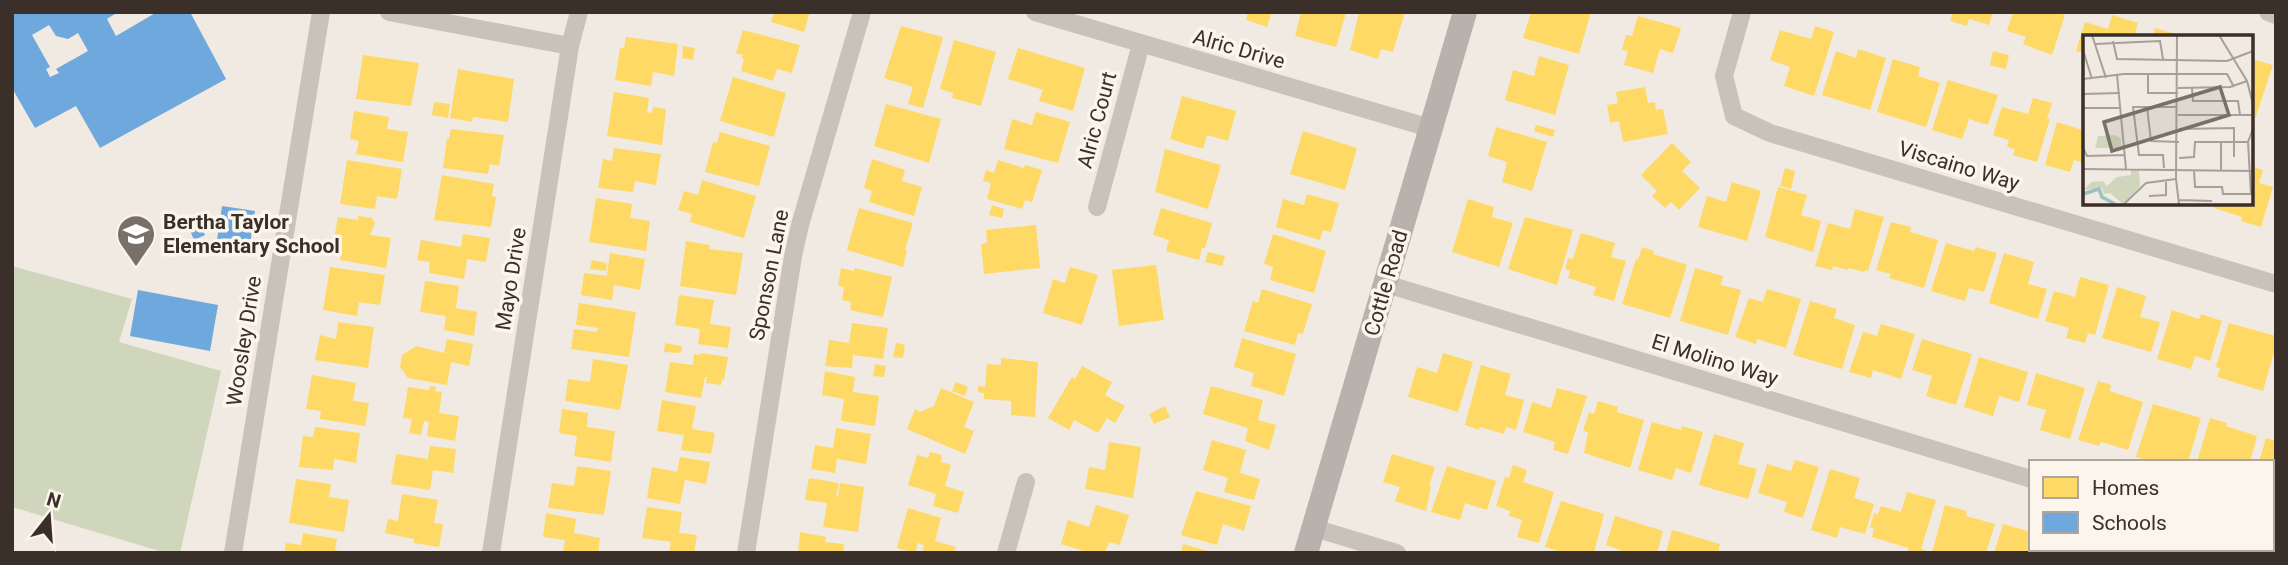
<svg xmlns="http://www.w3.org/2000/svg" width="2288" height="565" viewBox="0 0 2288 565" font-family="Roboto,sans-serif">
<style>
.green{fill:#d0d6bc}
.homes{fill:#ffd966}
.schools{fill:#6fa8dc;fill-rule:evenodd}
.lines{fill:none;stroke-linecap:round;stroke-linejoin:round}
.street{stroke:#c9c2bb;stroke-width:18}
.secondary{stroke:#b9b2ac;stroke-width:24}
.labels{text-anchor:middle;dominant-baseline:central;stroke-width:7;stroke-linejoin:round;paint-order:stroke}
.street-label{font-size:21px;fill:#3a2f29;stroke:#fbf5eb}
.poi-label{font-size:21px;font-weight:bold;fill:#3a2f29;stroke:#fbf5eb;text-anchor:start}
.inset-river{fill:none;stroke:#9dc1c2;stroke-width:3.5}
.inset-road{fill:none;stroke:#a79f99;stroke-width:2}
.view{fill:#7a706a;fill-opacity:0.15;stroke:#7a706a;stroke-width:3.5}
.inset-edge{fill:none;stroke:#3a2f29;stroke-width:3.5}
</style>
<rect width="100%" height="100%" fill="#f0eae3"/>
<path class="green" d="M12,266L132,299L119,342L221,371L180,553H166L12,507Z"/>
<g class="homes">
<path d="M774,12H810L804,32L771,22Z"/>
<path d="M1248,12H1272L1267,27L1246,20Z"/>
<path d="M1301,12L1346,13L1336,47L1295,36Z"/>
<path d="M1359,12H1405L1393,52L1381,49L1378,59L1350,50Z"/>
<path d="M1531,12H1591L1579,54L1523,38Z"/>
<path d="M1953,12H1993L1989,25L1969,19L1967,26L1950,21Z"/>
<path d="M2013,12H2056L2065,15L2052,55L2023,44L2026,37L2007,31Z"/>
<path d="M2112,15L2138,23L2134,37H2085V53L2076,51L2085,22L2108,29Z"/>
<path d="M1638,16L1681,28L1673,53L1660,49L1653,73L1624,65L1628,51L1622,50L1626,35L1632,36Z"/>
<path d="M901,26L943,37L923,108L908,104L913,87L884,78Z"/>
<path d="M1815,26L1834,32L1814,96L1784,86L1790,67L1770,60L1780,30L1811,39Z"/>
<path d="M2155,28L2183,36V37H2153Z"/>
<path d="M743,30L800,45L792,73L777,69L773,81L741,71L744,59H742L743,55L736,53Z"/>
<path d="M626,37L678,44L674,76L653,72L651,86L615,80L620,48H624Z"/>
<path d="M954,40L996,52L981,106L952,98L953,93L940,89Z"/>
<path d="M683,46L695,48L693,60L682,58Z"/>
<path d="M1018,48L1085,68L1073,111L1039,101L1043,90L1008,79Z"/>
<path d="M1858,49L1886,58L1870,110L1822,95L1836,51L1856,58Z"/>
<path d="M1993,51L2009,55L2006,69L1990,65Z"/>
<path d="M363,55L419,63L411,106L356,99Z"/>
<path d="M1539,56L1569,65L1555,115L1505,100L1513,70L1534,76Z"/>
<path d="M1893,59L1920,67L1918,76L1940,83L1926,127L1877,112Z"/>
<path d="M2252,59L2273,65L2255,119L2251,118Z"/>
<path d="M458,69L514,79L508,122L473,117L472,122L450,118Z"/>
<path d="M733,77L786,93L774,137L720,121Z"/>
<path d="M1948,80L1998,95L1988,125L1969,119L1962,139L1932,130Z"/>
<path d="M1645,87L1648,103L1655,102L1656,110L1663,109L1668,134L1623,142L1619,121L1610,123L1607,105L1618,103L1616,92Z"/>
<path d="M614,92L649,98L647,112L652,113L653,107L666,109L662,145L607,136Z"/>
<path d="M1182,96L1236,111L1228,141L1207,135L1203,149L1170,139Z"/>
<path d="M2033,98L2052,103L2047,119H2050L2037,162L2013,155L2015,149L2007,147L2009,140L1993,135L2002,107L2028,114Z"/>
<path d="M434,102L450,104L448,118L432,115Z"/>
<path d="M886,104L941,119L929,163L874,146Z"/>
<path d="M354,111L389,117L387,129L408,132L403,162L356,154L359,141L350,139Z"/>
<path d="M1036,112L1070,122L1058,163L1004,149L1012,119L1032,125Z"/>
<path d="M2057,122L2085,131V163L2074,160L2070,172L2045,165Z"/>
<path d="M1536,125L1555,130L1553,137L1534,131Z"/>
<path d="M1496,127L1547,142L1532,191L1502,182L1507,162L1488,156Z"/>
<path d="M451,129L504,135L499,166L490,164L488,174L443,168L447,138L449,139Z"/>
<path d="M1303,131L1357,148L1345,190L1290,174Z"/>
<path d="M720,132L770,146L759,186L705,172L713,142L717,143Z"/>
<path d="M1672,143L1691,162L1682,171L1700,188L1679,210L1671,202L1665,208L1652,196L1657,191L1641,175Z"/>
<path d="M614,148L661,154L656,185L635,181L633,192L598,188L603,159L612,161Z"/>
<path d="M1165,149L1221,165L1208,209L1155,192Z"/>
<path d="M872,159L905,170L902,181L922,187L914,216L869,202L872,191L864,188Z"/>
<path d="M347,160L402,169L397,199L377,196L375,209L340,204Z"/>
<path d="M998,160L1024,168L1025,165L1042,170L1032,202L1025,200L1022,209L987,199L991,183L983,181L986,170L994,173Z"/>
<path d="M2251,166L2263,170L2259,183L2273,187L2261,227L2241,221L2242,217L2214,208L2216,203H2251Z"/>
<path d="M1785,168L1795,171L1791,189L1780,186Z"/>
<path d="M442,175L494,184L492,196L496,197L491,227L434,220Z"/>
<path d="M702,180L756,196L744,238L690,222L692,214L678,210L684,191L698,195Z"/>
<path d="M1732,182L1761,191L1747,241L1698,227L1707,196L1726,202Z"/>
<path d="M1778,187L1807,195L1801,215L1821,221L1813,252L1765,237Z"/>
<path d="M1307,194L1339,203L1331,232L1323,230L1320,240L1276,227L1283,199L1304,205Z"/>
<path d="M596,198L632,204L630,218L650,221L646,251L589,242Z"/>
<path d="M1468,199L1494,207L1492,217L1513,223L1499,267L1452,252Z"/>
<path d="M992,205L1004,209L1002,218L989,215Z"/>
<path d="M859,208L913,223L905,250L907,251L903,267L847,250Z"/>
<path d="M1161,208L1212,223L1205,248H1202L1199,260L1166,251L1169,240L1153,235Z"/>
<path d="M1855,209L1884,217L1868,271L1865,270L1864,272L1849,268L1848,270L1833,266L1832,270L1815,266L1828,223L1850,229Z"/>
<path d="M358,216L372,218L375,223L370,235L391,238L386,268L340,260L342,247L333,245L338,217L358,220Z"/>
<path d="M1525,217L1573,230L1557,285L1508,269Z"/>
<path d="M1891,222L1911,227L1910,232L1938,240L1924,288L1889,278L1891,274L1876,270Z"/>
<path d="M1036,225L1040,268L984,274L981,244L987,243L986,230Z"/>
<path d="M1581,233L1615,243L1611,257L1626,261L1614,301L1593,295L1596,287L1568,278L1570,271L1565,269L1568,258L1573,259Z"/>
<path d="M463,234L490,238L486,262L467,259L464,279L429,273L430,262L417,260L421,240L461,247Z"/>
<path d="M1273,234L1326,251L1314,293L1270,280L1273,267L1264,264Z"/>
<path d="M686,241L710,245L709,249L743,253L736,295L680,286Z"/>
<path d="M1946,243L1974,251L1976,247L1997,253L1984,292L1969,288L1965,301L1931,291Z"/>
<path d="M1642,247L1654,251L1653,254L1687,265L1670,318L1622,304L1636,259L1638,260Z"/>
<path d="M1208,252L1225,256L1222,266L1205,262Z"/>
<path d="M610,253L645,259L640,290L614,285L612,300L581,295L584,273L607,276Z"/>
<path d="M2004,253L2034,262L2028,284L2047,289L2038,319L1989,303Z"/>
<path d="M592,260L607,263L606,271L590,269Z"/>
<path d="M1156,265L1164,320L1119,326L1112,270Z"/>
<path d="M330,267L385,275L380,305L359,302L357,316L323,310Z"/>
<path d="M1070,267L1098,275L1082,325L1043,313L1053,279L1065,283Z"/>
<path d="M841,268L854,271L855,268L892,277L883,317L850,310L851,302L842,300L844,287L838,286Z"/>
<path d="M1695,268L1723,276L1721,285L1741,290L1728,335L1680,321Z"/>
<path d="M2080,277L2109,285L2095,335L2088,333L2085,343L2066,338L2069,328L2045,321L2054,291L2075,297Z"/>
<path d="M425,281L459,286L456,308L477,312L474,336L444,330L446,316L420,312Z"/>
<path d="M2117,287L2146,296L2140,317L2160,322L2151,352L2102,338Z"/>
<path d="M1262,289L1312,304L1303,334L1298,333L1295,345L1244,331L1253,301L1258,303Z"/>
<path d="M1767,289L1801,299L1786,348L1757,339L1756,344L1735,337L1749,298L1763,302Z"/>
<path d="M679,295L714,300L710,324L731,327L728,348L698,344L700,329L675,325Z"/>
<path d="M1810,301L1837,309L1834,318L1855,325L1842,369L1793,355Z"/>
<path d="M579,303L636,312L629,357L571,349L574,329L597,332L598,328L576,325Z"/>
<path d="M2172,310L2199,319L2201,314L2222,321L2210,361L2195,356L2191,369L2157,359Z"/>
<path d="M338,322L374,327L368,368L315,360L320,335L336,339Z"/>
<path d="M852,323L888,328L883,359L853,355L852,368L825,366L829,340L849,343Z"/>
<path d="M2229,323L2276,336V345L2263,391L2217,377L2220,368L2216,367Z"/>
<path d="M1881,324L1915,334L1901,379L1873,370L1871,378L1849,372L1863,332L1877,336Z"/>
<path d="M1242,338L1296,354L1284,396L1251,386L1254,373L1234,367Z"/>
<path d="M447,339L473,344L469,366L451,362L447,385L408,378L400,367L402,355L416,346L444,353Z"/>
<path d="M1922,339L1972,354L1956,405L1926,396L1932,376L1912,370Z"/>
<path d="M665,343L682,346L681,353L664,352Z"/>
<path d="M896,343L905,345L903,358L893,357Z"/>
<path d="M701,353L728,357L724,380L722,379L721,385L706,383L707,377H705L701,398L665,392L670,362L693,365L694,354L700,355Z"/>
<path d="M1443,353L1473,362L1458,412L1408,397L1417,367L1437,373Z"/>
<path d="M1979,357L2028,372L2019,402L1999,396L1993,416L1964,407Z"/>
<path d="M1001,358L1038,362L1035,417L1011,415V401L984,399V393L978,392V386L985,387L987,364L1001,365Z"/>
<path d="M593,359L628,365L620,410L565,401L568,379L590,382Z"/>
<path d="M875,364L886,366L884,377L873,376Z"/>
<path d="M1481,365L1511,374L1505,395L1524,400L1516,430L1506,427L1504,434L1480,427L1479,430L1465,425Z"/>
<path d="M1082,366L1112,382L1105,395L1125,406L1115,423L1107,418L1098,433L1074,420L1069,430L1048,418L1072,377L1075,379Z"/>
<path d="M825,371L855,377L853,392L879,396L875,426L841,421L844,399L822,395Z"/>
<path d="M2036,373L2085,388L2070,439L2040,430L2046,410L2027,405Z"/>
<path d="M312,375L356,383L353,401L369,403L365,426L320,419L321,411L306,409Z"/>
<path d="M2098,381L2111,385L2110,391L2143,402L2128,450L2101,442L2099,446L2078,440Z"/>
<path d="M956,382L968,387L965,396L952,391Z"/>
<path d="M430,386L436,387L435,391L442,392L439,413L459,416L455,441L427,436L429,422L424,421L421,435L409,433L412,419L403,418L408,387L429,390Z"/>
<path d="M1211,386L1263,400L1258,420L1276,425L1269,450L1245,441L1248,428L1203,414Z"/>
<path d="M941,388L974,402L964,427L974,431L965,454L907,429L915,409L920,412L934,406Z"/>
<path d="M1557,388L1587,396L1568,454L1553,450L1555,442L1523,432L1532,402L1551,408Z"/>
<path d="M662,400L696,406L692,429L715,433L711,454L681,450L684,435L657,431Z"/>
<path d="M1598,401L1618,407L1617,412L1644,420L1630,468L1584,453L1588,432L1583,431L1589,412L1594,414Z"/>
<path d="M2153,404L2201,418L2188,462H2154L2136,457Z"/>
<path d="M1165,406L1170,417L1154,424L1149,414Z"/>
<path d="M562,409L588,413L587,427L615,431L611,462L574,456L577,436L559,433Z"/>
<path d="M2210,418L2227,423L2226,426L2257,436L2250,462H2197Z"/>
<path d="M1652,422L1681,430L1682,426L1703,432L1691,473L1676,468L1672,480L1638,470Z"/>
<path d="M315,427L360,433L356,463L334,459L333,470L299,467L303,436L313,437Z"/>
<path d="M836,428L871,434L866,464L837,459L835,473L811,469L815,445L833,448Z"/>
<path d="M1714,434L1744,443L1738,464L1757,469L1748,499L1699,485Z"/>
<path d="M2266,438L2276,441V497L2272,496V462H2259Z"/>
<path d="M1212,440L1246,450L1240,473L1260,479L1254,500L1224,492L1228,478L1203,470Z"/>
<path d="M1109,442L1141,447L1133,498L1085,489L1089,467L1105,470Z"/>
<path d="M430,446L456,449L453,473L433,470L430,490L391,484L396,454L428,459Z"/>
<path d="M930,452L942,455L941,462L951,465L945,486L964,492L958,513L933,506L936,494L908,485L917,455L928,458Z"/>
<path d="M1392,454L1435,467L1429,486L1431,487L1426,511L1395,501L1400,487L1383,482Z"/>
<path d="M680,457L710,462L706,484L685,480L680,504L647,498L652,467L677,472Z"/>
<path d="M1795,460L1819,467L1803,518L1784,512L1787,502L1758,493L1767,464L1791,471Z"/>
<path d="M1513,465L1527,470L1523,482L1554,492L1539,543L1517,537L1522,520L1509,516L1510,511L1496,506L1505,477L1509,478Z"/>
<path d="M577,466L611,471L604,515L548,508L552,483L574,486Z"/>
<path d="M1447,466L1496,481L1487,510L1465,503L1460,520L1431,512Z"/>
<path d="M1830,469L1860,478L1854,498L1874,504L1865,534L1840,527L1837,538L1811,530Z"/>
<path d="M809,478L839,483L836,496L838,497L840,483L864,487L858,532L823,527L827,503L805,500Z"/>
<path d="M296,479L331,484L329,497L349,500L344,532L289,523Z"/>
<path d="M1196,491L1251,506L1244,531L1223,524L1217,545L1181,535Z"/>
<path d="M1907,492L1936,500L1921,549L1925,550L1924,553H1909L1908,548L1872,537L1874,529L1870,527L1874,513L1878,514L1881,506L1901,512Z"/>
<path d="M402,494L438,500L434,523L443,524L439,547L414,543V539L385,533L388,519L398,521Z"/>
<path d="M1561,501L1604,514L1594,553H1565L1545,547Z"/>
<path d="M1096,505L1129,515L1120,545L1109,542L1105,553H1091L1061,544L1068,520L1089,527Z"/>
<path d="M1945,505L1967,511L1966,516L1995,524L1986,553H1932Z"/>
<path d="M647,507L682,512L679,533L697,535L694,553H669L671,542L642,538Z"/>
<path d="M908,508L941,518L935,541L956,547L954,553H922L924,545L918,543L915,553L897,548Z"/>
<path d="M546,513L576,519L574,533L600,538L598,553H563L565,540L543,537Z"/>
<path d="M1615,516L1663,531L1657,553H1628L1606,545Z"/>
<path d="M2003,524L2031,532V549H2047L2046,553H1994Z"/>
<path d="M1672,530L1720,544L1718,553H1666Z"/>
<path d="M800,532L826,537L825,542L844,544L843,553H798Z"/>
<path d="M303,533L337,539L335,550L340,551V553H284L286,543L301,545Z"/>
<path d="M1183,544L1211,552V553H1181Z"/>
</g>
<g class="schools">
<path d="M12,12H118L107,19L116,36L157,12H190L226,79L100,148L76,106L35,128L12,88ZM49,25L56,36L68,39L78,33L88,51L56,69L59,73L50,77L46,69L50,67L32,35Z"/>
<path d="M222,206L255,211L250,245L217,240Z"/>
<path d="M200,223L205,235L194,240L189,228Z"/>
<path d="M138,290L218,305L210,351L130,336Z"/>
</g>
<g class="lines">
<g class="street">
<path d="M389,12L570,46"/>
<path d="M1035,12L1430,128"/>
<path d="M1742,12L1724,76L1734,116L1770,133L2276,284"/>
<path d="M2268,12L2276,15"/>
<path d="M1097,207L1141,44"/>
<path d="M1386,284L2031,479"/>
<path d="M1314,528L1397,553"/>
<path d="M2265,549L2276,553"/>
<path d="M233,553L321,12"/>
<path d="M491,553L570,46L579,12"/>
<path d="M746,553L793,256L800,225L862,12"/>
<path d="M1006,553L1026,482"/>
</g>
<path class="secondary" d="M1306,553L1465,12"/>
</g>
<defs>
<symbol id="school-pin" viewBox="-11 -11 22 30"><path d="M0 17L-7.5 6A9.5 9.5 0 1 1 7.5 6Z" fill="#7a706a" stroke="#fbf5eb"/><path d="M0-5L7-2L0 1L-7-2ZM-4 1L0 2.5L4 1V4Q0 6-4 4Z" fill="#fff"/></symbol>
</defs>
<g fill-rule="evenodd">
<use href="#school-pin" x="114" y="212" width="44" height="60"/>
</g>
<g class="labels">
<g class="street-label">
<text transform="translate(1239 49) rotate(16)">Alric Drive</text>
<text transform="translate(1097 120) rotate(-75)">Alric Court</text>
<text transform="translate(1959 166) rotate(17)">Viscaino Way</text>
<text transform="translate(769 275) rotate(-79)">Sponson Lane</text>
<text transform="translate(511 279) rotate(-81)">Mayo Drive</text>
<text transform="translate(1386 283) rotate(-74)">Cottle Road</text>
<text transform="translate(244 341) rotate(-81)">Woosley Drive</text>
<text transform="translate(1715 360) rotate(17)">El Molino Way</text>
</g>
<g class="poi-label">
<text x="163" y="222">Bertha Taylor<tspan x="163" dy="24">Elementary School</tspan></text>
</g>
</g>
<g transform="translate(2083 35)">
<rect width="170" height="170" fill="#f0eae3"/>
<path d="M32,100L38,103V113H12L15,101ZM48,135H56L57,151L40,169L27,158L21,159L19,153L0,155L9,147L20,146L24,151L34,142L48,140Z" fill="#d0d6bc"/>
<path class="inset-river" d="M0,159L16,154L19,162L32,169"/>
<path class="inset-road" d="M9,0L23,43M136,0L164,46L170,69M30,6L34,24L144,26L170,16M12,9L77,6L80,24M0,15L9,44M65,38V58H95M34,40L43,134M0,44L41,39H144L151,52M95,53L147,52L164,46M109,53L110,66H155L157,80M0,59L37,58M64,72L68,106L96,107M0,73H37M95,80H170M96,94L151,93V122M138,107V136M0,113L4,121L42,120M96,123L111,122L112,107H165M81,133L80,120H56L50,72H94M0,134L170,136M111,136L112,152H139L140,159H170M93,144L94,0M93,144L96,169M168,159L165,107L170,94M66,161L83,160V147M96,165L129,166M41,169L63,148L93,144"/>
<path class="view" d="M137,52L146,80L29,116L21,87Z"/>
<rect width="170" height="170" class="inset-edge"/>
</g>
<rect width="2288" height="565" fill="none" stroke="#3a2f29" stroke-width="28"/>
<rect x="2029" y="460" width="245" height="91" fill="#fbf5eb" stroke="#aea69d" stroke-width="2"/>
<rect x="2043" y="477" width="35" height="21" fill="#ffd966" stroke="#aea69d" stroke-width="2"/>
<text x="2092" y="495" font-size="21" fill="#3a2f29">Homes</text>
<rect x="2043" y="512" width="35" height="21" fill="#6fa8dc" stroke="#aea69d" stroke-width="2"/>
<text x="2092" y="530" font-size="21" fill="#3a2f29">Schools</text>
<g transform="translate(49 516) rotate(17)" stroke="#fbf5eb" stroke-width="5" paint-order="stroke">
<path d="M0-5L12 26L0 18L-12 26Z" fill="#3a2f29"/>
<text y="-10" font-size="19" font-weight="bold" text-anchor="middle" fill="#3a2f29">N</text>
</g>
</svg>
